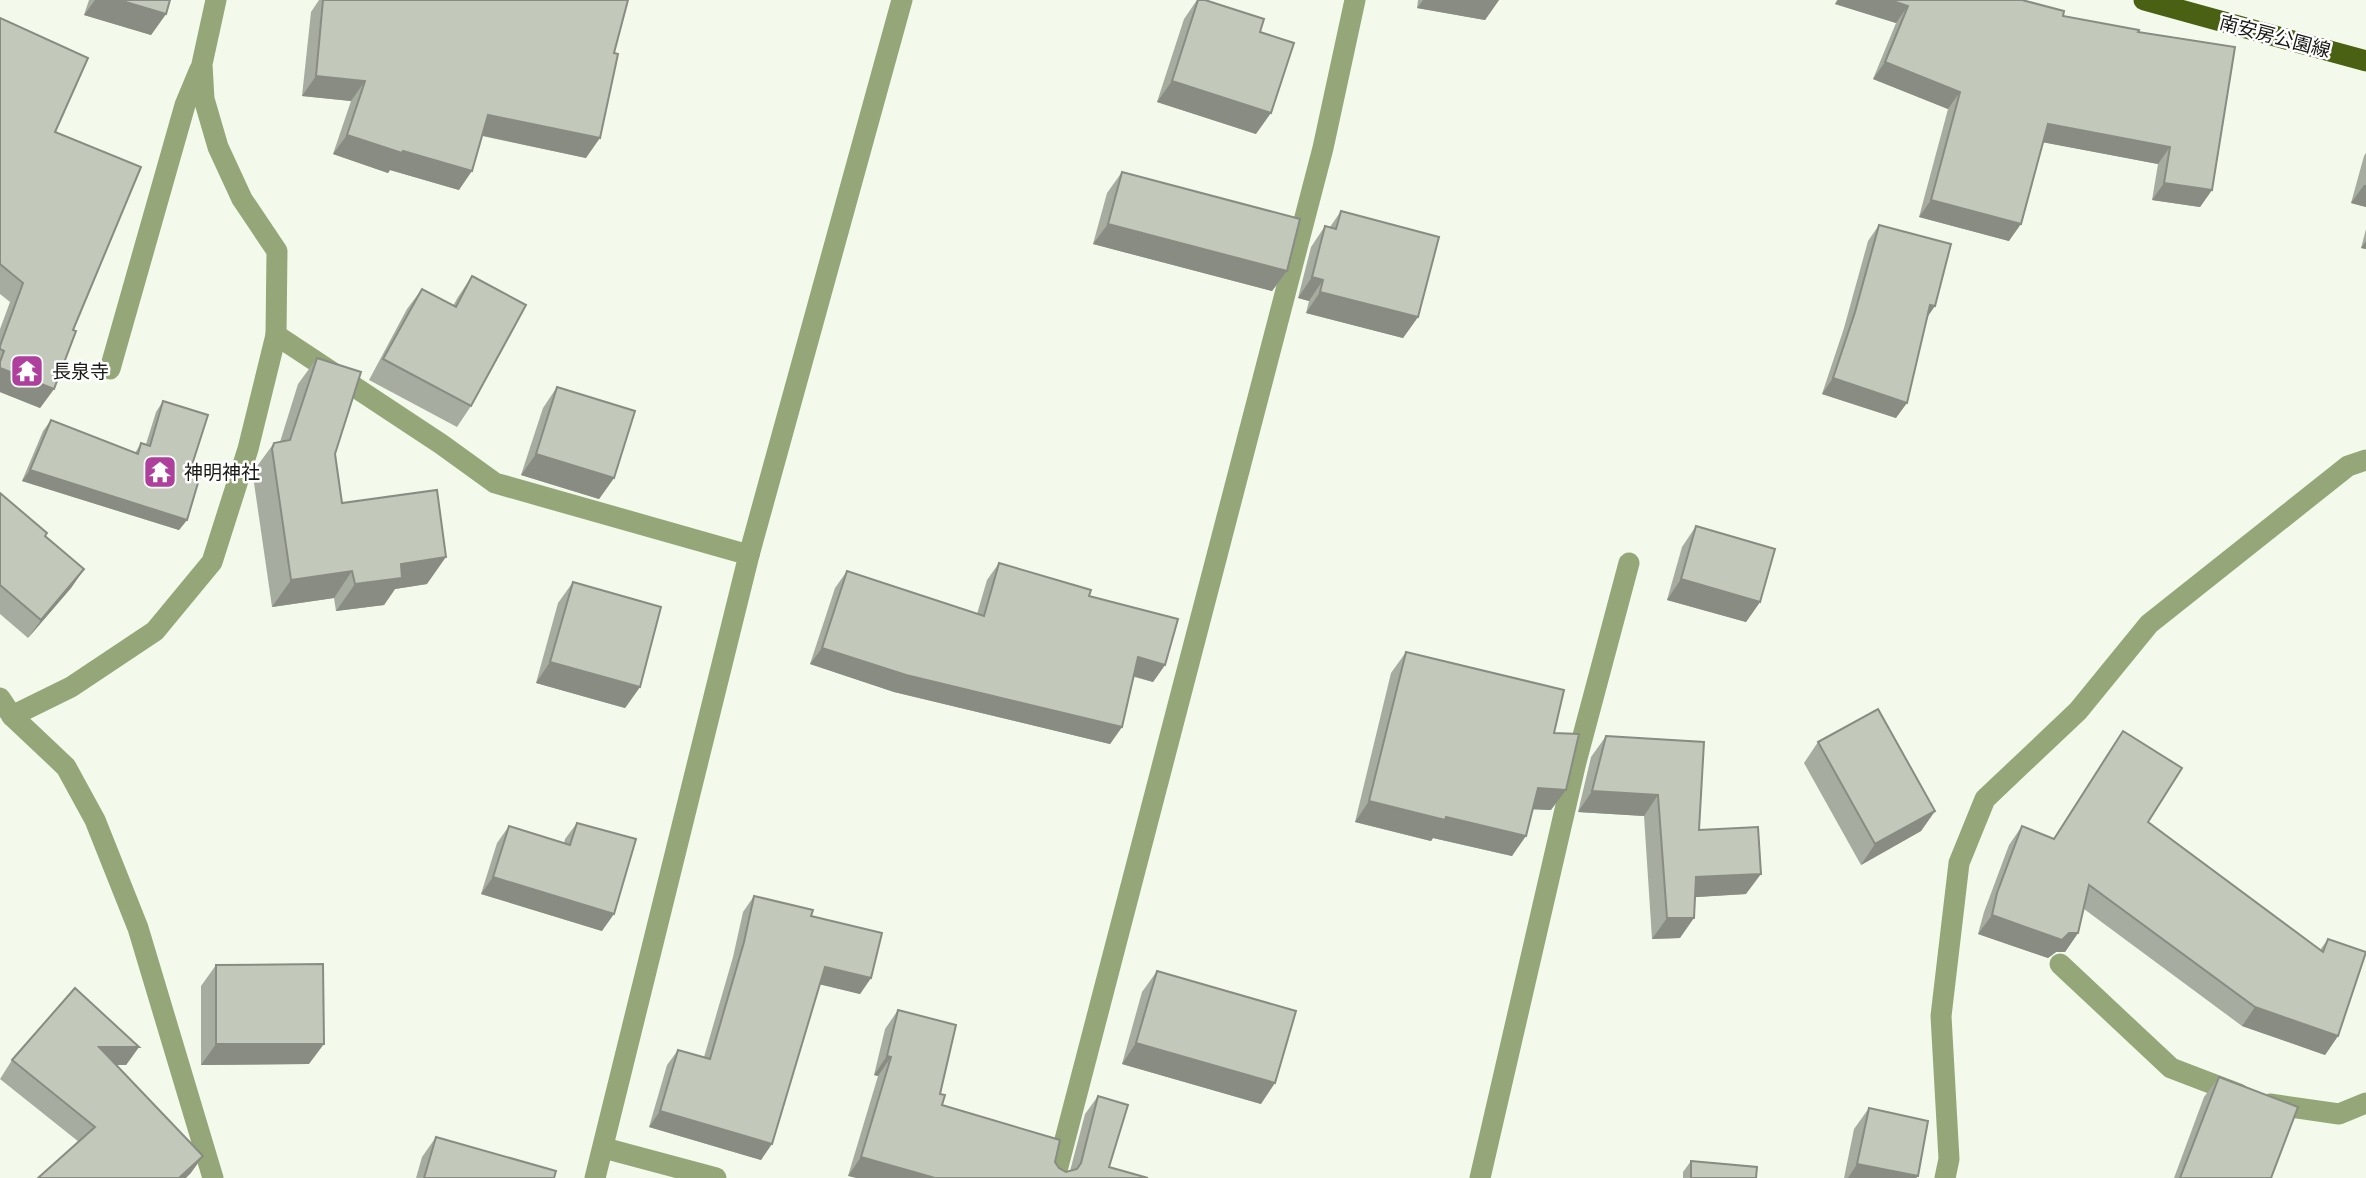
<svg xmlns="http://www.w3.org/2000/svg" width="2366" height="1178" viewBox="0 0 2366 1178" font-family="'PT Sans','Noto Sans JP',sans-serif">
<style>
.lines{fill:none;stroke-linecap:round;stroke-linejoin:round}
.minor{stroke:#95a778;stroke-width:21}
.major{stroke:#4a6113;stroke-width:21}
.wall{fill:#a7aca0}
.shaded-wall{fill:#888c82}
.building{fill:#c2c8ba;stroke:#888c82;stroke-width:2}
.labels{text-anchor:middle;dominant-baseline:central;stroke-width:5;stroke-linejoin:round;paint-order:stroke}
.street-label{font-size:19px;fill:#181a15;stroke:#fff}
.poi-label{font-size:19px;fill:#181a15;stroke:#fff;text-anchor:start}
</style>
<rect width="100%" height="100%" fill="#f4faeb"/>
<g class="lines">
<g class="minor">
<path d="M216,0L202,64L204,99L218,147L242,199L277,251L276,335"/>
<path d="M110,369L185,105L200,69"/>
<path d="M0,698L12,716L66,767L95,820L138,928L213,1178"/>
<path d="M12,716L71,687L155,631L212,562L248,449L276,335L441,444L495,483L749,555"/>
<path d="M2060,964L2171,1068L2239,1094"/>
<path d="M2270,1104L2339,1114L2366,1103"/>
<path d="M604,1148L716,1178"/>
<path d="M595,1178L749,555L902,0"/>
<path d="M1055,1178L1323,148L1355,0"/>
<path d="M1480,1178L1576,762L1629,563"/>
<path d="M1945,1178L1949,1159L1941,1016L1959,863L1985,799L2078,711L2149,624L2348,466L2366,460"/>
</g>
<path class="major" d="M2144,0L2366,61"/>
</g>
<g class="wall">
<path d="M89,0H170L166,14L151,35L84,15Z"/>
<path d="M319,0H628L586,158L482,136L459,190L390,170L388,173L333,154L351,101L302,96L311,12Z"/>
<path d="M1197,0H1205L1260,32L1256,134L1157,102L1184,19Z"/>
<path d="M1418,0H1499L1485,20L1417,8Z"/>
<path d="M1837,0H2022L2063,16L2138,32L2212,190L2200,207L2152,200L2158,164L2043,142L2009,241L1919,217L1948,109L1873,79L1896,23L1835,4Z"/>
<path d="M0,18L55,132L73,330L54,389L40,408L0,392V329L10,302L0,294Z"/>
<path d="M2366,153V207L2351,203L2364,156Z"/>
<path d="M1122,172L1287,271L1272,291L1093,244L1107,193Z"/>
<path d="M1341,211L1418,317L1403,338L1306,313L1309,301L1298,298L1311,247L1325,226L1330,227Z"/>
<path d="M1879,225L1928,317L1896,418L1822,394L1844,328L1868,241Z"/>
<path d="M2366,229V249L2361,248Z"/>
<path d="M472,276L471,406L457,427L369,380L407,309L422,289L453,306L458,297Z"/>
<path d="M317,358L335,454L342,503L427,584L395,589L384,605L336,611L334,598L272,607L253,476L255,469L274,443L280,442L298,384Z"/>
<path d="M557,387L614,478L599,499L521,475L543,408Z"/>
<path d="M163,401L191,468L187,520L179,530L22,481L43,431L51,420L135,453L141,443L146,444L156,412Z"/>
<path d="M0,493L45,536L84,569L71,588L28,638L0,614Z"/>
<path d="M1696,526L1760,602L1746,622L1667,600L1682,547Z"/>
<path d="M999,563L1089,596L1165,665L1153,682L1134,677L1122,727L1110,744L894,692L810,664L835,588L847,571L977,614L987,580Z"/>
<path d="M573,582L640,687L625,708L536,683L558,603Z"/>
<path d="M1406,652L1554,733L1551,810L1533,809L1512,856L1433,838L1431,841L1355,822L1391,673Z"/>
<path d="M2123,731L2148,822L2320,950L2328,939L2338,1036L2325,1055L2242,1026L2084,909L2078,933L2065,952H2056L2048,958L1978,934L1984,912L2009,845L2022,826L2054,839Z"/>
<path d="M1606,736L1699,830L1746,894L1695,897L1680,938L1652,939L1644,816L1578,812L1591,757Z"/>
<path d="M1818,742L1935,811L1921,831L1861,865L1804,763Z"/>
<path d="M577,823L602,931L481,894L497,843L509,826L564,843L565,839Z"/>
<path d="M754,896L811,916L871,978L860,994L820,984L761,1160L649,1127L667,1065L678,1050L704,1057L733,957L743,912Z"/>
<path d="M216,965L309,1064L201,1065V986Z"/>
<path d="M1157,971L1261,1104L1122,1064L1142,992Z"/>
<path d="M898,1010L940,1094L942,1105L1055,1162L1059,1168L1066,1172L1070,1171L1085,1114L1098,1096L1109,1167L1148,1178L848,1176L878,1076L874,1075L885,1029Z"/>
<path d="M139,1047L126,1065H116L203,1156L190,1174L79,1142L0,1079L12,1060Z"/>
<path d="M2219,1077L2271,1178H2174L2204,1097Z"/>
<path d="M1869,1108L1918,1176L1916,1178H1844L1854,1129Z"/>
<path d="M436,1137L554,1178H416L422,1157Z"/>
<path d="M1691,1161L1756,1178H1683V1172Z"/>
</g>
<g class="shaded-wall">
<path d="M95,0H119L166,14L151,35L84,15Z"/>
<path d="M1423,0H1499L1485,20L1417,8Z"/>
<path d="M1838,0H1890L1908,6L1896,23L1835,4Z"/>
<path d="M1885,62L1960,92L1948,109L1873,79Z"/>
<path d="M316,76L365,81L351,101L302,96Z"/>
<path d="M1172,81L1271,113L1256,134L1157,102Z"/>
<path d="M488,115L600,138L586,158L475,134Z"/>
<path d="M2048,124L2170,147L2158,164L2036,141Z"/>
<path d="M347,135L403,151L472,171L459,190L390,170L388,173L333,154Z"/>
<path d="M2164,183L2212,190L2200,207L2152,200Z"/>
<path d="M2364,185H2366V207L2351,203Z"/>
<path d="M1931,200L2021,224L2009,241L1919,217Z"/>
<path d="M1108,224L1287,271L1272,291L1093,244Z"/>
<path d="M2366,241V249L2361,248Z"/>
<path d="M1312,277L1323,280L1309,301L1298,298Z"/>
<path d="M1320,292L1418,317L1403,338L1306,313Z"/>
<path d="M1930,305L1935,306L1924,322Z"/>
<path d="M0,368L54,389L40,408L0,392Z"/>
<path d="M1833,378L1907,403L1896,418L1822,394Z"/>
<path d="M536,454L614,478L599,499L521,475Z"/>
<path d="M30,470L187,520L179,530L22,481Z"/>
<path d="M446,557L427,584L395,589L384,605L336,611L355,584L401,564Z"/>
<path d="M84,569L71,588L28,638L41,620Z"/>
<path d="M352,571L334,598L272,607L291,580Z"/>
<path d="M1681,579L1760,602L1746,622L1667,600Z"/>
<path d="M822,648L1122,727L1110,744L894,692L810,664Z"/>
<path d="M1138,657L1165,665L1153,682L1127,674Z"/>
<path d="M550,662L640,687L625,708L536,683Z"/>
<path d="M1538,788L1566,790L1551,810L1523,809Z"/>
<path d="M1592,791L1658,795L1644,816L1578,812Z"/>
<path d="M1369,801L1446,817L1526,836L1512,856L1433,838L1431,841L1355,822Z"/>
<path d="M1935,811L1921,831L1861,865L1875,844Z"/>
<path d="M1761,874L1746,894L1682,898L1696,877Z"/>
<path d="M493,877L614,914L602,931L481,894Z"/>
<path d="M1992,915L2069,933H2078L2065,952H2056L2048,958L1978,934Z"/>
<path d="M1667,918H1694L1680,938L1652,939Z"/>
<path d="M825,967L871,978L860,994L814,983Z"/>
<path d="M2255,1007L2338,1036L2325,1055L2242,1026Z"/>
<path d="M1136,1043L1275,1083L1261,1104L1122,1064Z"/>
<path d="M216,1044H324L309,1064L201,1065Z"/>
<path d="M99,1047H139L126,1065H86Z"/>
<path d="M887,1056L891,1057L878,1076L874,1075Z"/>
<path d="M660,1111L772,1144L761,1160L649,1127Z"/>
<path d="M203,1156L190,1174L186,1178H179Z"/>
<path d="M861,1157L935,1178H856L848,1176Z"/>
<path d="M1857,1164L1918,1176L1916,1178H1848Z"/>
</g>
<g class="building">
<path d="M119,0H170L166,14Z"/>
<path d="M323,0H628L614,53L618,54L600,138L488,115L472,171L403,151L402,153L347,135L365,81L316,76Z"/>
<path d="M1198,0H1205L1264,19L1260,32L1294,43L1271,113L1172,81Z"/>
<path d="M1890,0H2022L2064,11L2063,16L2139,30L2138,32L2235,47L2212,190L2164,183L2170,147L2048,124L2021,224L1931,200L1960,92L1885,62L1908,6Z"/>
<path d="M0,18L88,58L55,132L141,167L73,330L76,331L54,389L0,368V362L4,351L0,349V346L23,283L0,264Z"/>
<path d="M1122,172L1300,219L1287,271L1108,224Z"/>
<path d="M1341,211L1439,237L1418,317L1320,292L1323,280L1312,277L1325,226L1336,229Z"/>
<path d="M1879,225L1951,244L1935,306L1930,305L1907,403L1833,378L1855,312Z"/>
<path d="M472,276L526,305L471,406L383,359L422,289L456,307Z"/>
<path d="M317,358L361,372L335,454L342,503L437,490L446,557L401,564L402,578L355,584L352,571L291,580L272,449L274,443L290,440Z"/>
<path d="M557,387L635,411L614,478L536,454Z"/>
<path d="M163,401L208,415L191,468L203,466L187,520L30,470L51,420L138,454L141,443L150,446Z"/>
<path d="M0,493L47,533L45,536L84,569L41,620L0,585Z"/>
<path d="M1696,526L1775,549L1760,602L1681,579Z"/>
<path d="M999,563L1091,590L1089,596L1178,619L1165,665L1138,657L1122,727L906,675L822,648L847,571L984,616Z"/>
<path d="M573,582L661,607L640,687L550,662Z"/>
<path d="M1406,652L1564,690L1554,733L1579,734L1566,790L1538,788L1526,836L1446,817L1445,820L1369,801Z"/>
<path d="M1878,709L1935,811L1875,844L1818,742Z"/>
<path d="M2123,731L2182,768L2148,822L2323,952L2328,939L2366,952L2338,1036L2255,1007L2089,885L2078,933H2069L2062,940L1992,915L1997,893L2022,826L2054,839Z"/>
<path d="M1606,736L1704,742L1699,830L1758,827L1761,874L1696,877L1694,918H1667L1658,795L1592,791Z"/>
<path d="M577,823L636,839L614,914L493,877L509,826L570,845Z"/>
<path d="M754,896L813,910L811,916L882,933L871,978L825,967L772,1144L660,1111L678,1050L710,1059L744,942Z"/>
<path d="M323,964L324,1044H216V965Z"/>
<path d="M1157,971L1296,1011L1275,1083L1136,1043Z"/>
<path d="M75,988L139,1047H99L203,1156L179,1178H38L95,1127L12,1060Z"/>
<path d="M898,1010L956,1025L940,1094L945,1095L942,1105L1060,1140L1055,1162L1059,1168L1066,1172L1077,1169L1081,1163L1098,1096L1128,1105L1109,1167L1148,1178H935L861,1157L891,1057L887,1056Z"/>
<path d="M2219,1077L2298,1107L2271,1178H2180Z"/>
<path d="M1869,1108L1928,1121L1918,1176L1857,1164Z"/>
<path d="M436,1137L556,1171L554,1178H424Z"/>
<path d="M1691,1161L1757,1167L1756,1178H1691Z"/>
</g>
<defs>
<symbol id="temple-square" viewBox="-11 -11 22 22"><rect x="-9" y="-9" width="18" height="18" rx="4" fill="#af3f9c" stroke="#fff"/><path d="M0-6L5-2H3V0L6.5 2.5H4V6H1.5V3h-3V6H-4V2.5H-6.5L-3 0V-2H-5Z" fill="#fff"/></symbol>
</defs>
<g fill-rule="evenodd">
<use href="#temple-square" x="8" y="352" width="38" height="38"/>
<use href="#temple-square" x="141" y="453" width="38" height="38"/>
</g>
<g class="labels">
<g class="street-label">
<text transform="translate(2275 36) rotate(15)">南安房公園線</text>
</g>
<g class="poi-label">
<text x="52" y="371">長泉寺</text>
<text x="184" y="472">神明神社</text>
</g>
</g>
</svg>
